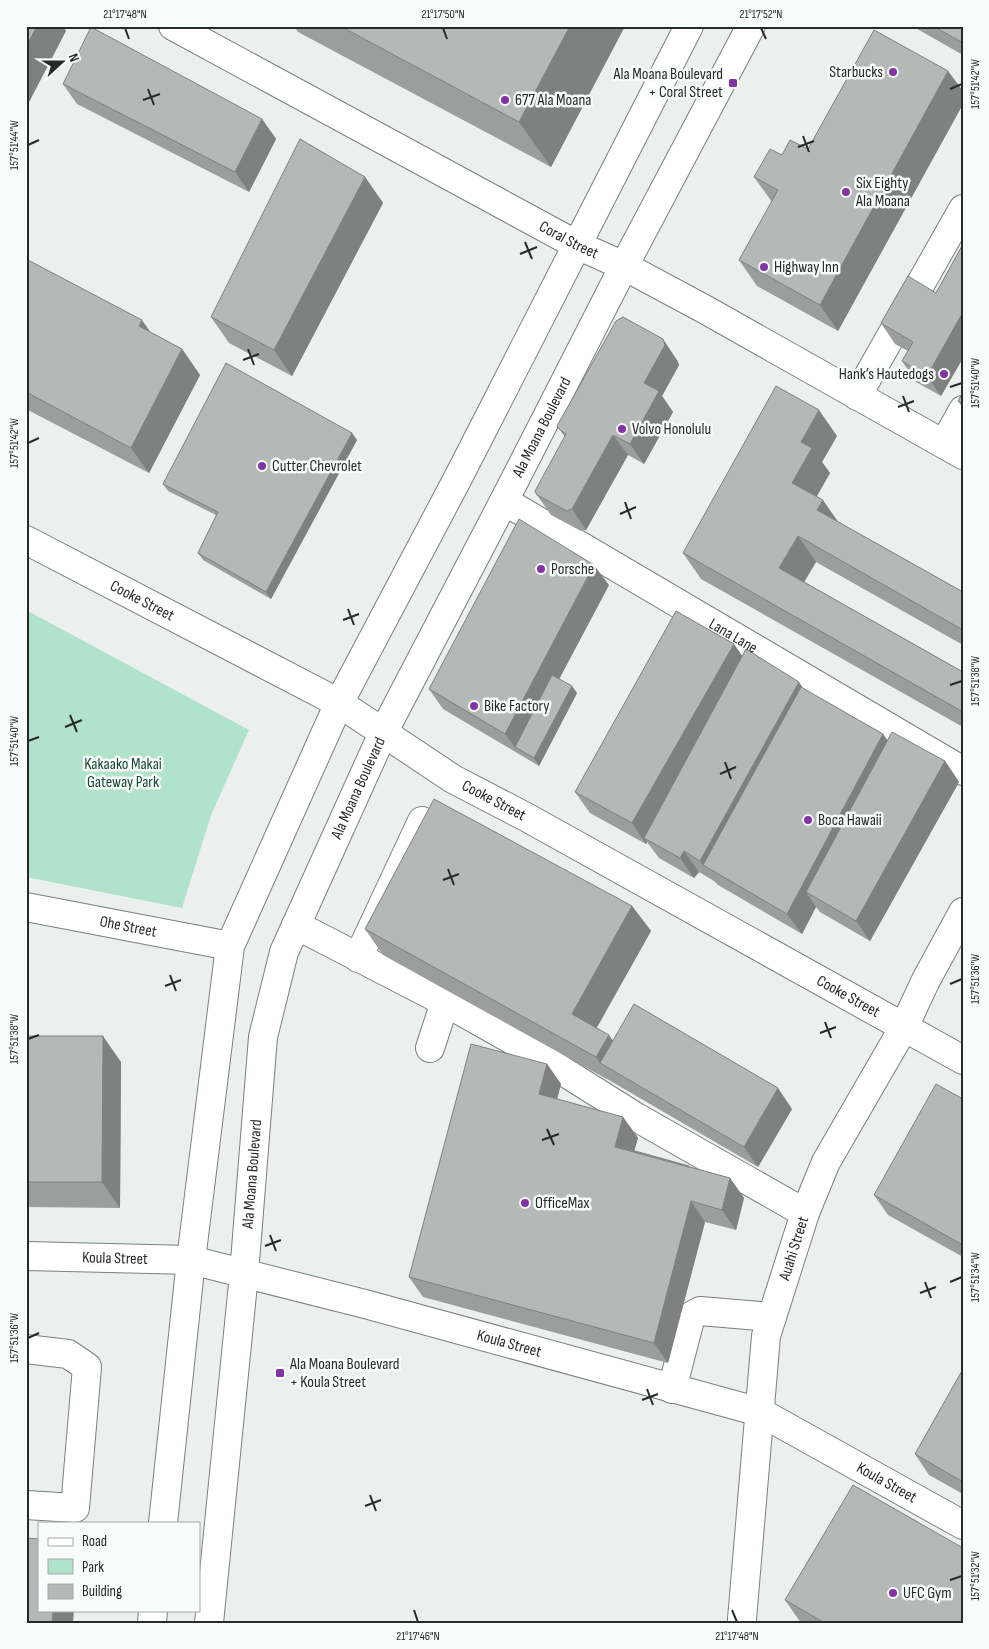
<svg xmlns="http://www.w3.org/2000/svg" width="989" height="1649" viewBox="0 0 989 1649" font-family="'Sofia Sans Condensed',sans-serif">
<style>
.green{fill:#b1e2cb}
.lines{fill:none;stroke-linecap:round;stroke-linejoin:round}
.minor-casing{stroke:#7b7f7d;stroke-width:30}
.major-casing{stroke:#7b7f7d;stroke-width:30}
.minor{stroke:#fff;stroke-width:28}
.major{stroke:#fff;stroke-width:28}
.wall{fill:#9b9e9d}
.shaded-wall{fill:#7e817f}
.building{fill:#b4b8b6;stroke:#7e817f}
.ticks{fill:none;stroke:#282a29;stroke-width:2}
.poi-dot{fill:#8334a4;stroke:#f8fcfa;stroke-width:2}
.labels{text-anchor:middle;dominant-baseline:central;stroke-width:5;stroke-linejoin:round;paint-order:stroke}
.poi-label{font-size:16px;fill:#282a29;stroke:#f8fcfa;text-anchor:start}
.street-label{font-size:16px;fill:#282a29;stroke:#f8fcfa}
.park-label{font-size:16px;fill:#164935;stroke:#f8fcfa}
.neatline{fill:none;stroke:#282a29;stroke-width:2}
.ticks-label{font-size:12px;text-anchor:middle;fill:#282a29}
</style>
<rect width="100%" height="100%" fill="#ebefed"/>
<path class="green" d="M26,610L249,730L211,815L182,908L26,877Z"/>
<g class="lines">
<defs>
<g id="minor">
<path id="s1" d="M173,26L577,245L624,266L706,310L963,455"/>
<path d="M857,396L963,209"/>
<path d="M944,444L963,410"/>
<path id="s2" d="M504,501L963,771"/>
<path id="s3" d="M26,540L339,703L453,779L526,817L963,1060"/>
<path id="s4" d="M26,907L230,946"/>
<path d="M296,925L445,1002L430,1048"/>
<path d="M358,958L422,821"/>
<path d="M445,1002L523,1046L636,1117L805,1213"/>
<path id="s5" d="M26,1256L191,1260L365,1304L760,1412L963,1525"/>
<path d="M26,1349L68,1354L87,1367L75,1508L26,1505"/>
<path d="M672,1389L691,1316L700,1311L772,1317"/>
<path id="s6" d="M742,1619L766,1336L805,1213L826,1162L904,1027L926,980L963,912"/>
</g>
<g id="major">
<path d="M163,1523L191,1260L230,946L339,703L459,476L689,26"/>
<path d="M152,1623L153,1610"/>
<path id="s7" d="M209,1623L244,1274L263,1037L284,952L383,733L504,501L624,266L751,26"/>
</g>
</defs>
<use href="#minor" class="minor-casing"/>
<use href="#major" class="major-casing"/>
<use href="#minor" class="minor"/>
<use href="#major" class="major"/>
</g>
<g class="wall">
<path d="M294,26H625L551,167L298,32Z"/>
<path d="M912,26H963V55Z"/>
<path d="M63,84L262,119L276,139L249,192L77,104Z"/>
<path d="M963,91V104L838,331L757,286L739,260L772,202L754,177L782,155L808,149Z"/>
<path d="M365,177L383,203L292,376L229,343L211,317Z"/>
<path d="M963,244V358L941,396L916,382L902,361L908,351L895,344L881,323L936,293Z"/>
<path d="M26,259L151,333L182,349L200,375L149,473L26,409Z"/>
<path d="M677,360L679,365L662,396L673,412L644,464L628,455L586,530L581,531L551,515L537,495L565,437L557,426Z"/>
<path d="M963,392V408L958,401Z"/>
<path d="M837,436L822,462L830,473L817,496L838,522L963,592V645L816,562L804,582L963,672V727L701,579L683,553Z"/>
<path d="M357,440L271,599L203,560L198,553L216,515L168,491L163,484Z"/>
<path d="M609,585L559,679L577,693L539,766L443,709L429,689Z"/>
<path d="M742,656L803,689L883,734L888,741L945,761L959,782L870,941L820,912L816,907L802,934L718,885L714,881L699,872L694,878L659,858L647,842L646,844L590,813L575,792Z"/>
<path d="M632,906L651,931L596,1028L613,1041L792,1109L758,1167L614,1083L383,955L365,929Z"/>
<path d="M26,1036L121,1062L120,1208L26,1207Z"/>
<path d="M547,1064L561,1084L557,1099L623,1117L638,1138L634,1151L730,1178L744,1198L736,1230L705,1222L668,1363L423,1297L409,1277Z"/>
<path d="M963,1099V1257L888,1215L874,1195Z"/>
<path d="M963,1369V1494L929,1475L915,1454Z"/>
<path d="M785,1600L963,1623H801Z"/>
</g>
<g class="shaded-wall">
<path d="M37,26H63L66,31L26,108V47Z"/>
<path d="M570,26H625L551,167L519,122Z"/>
<path d="M948,71L963,91V104L838,331L820,305Z"/>
<path d="M262,119L276,139L249,192L235,172Z"/>
<path d="M365,177L383,203L292,376L274,350Z"/>
<path d="M963,312V358L941,396L927,376Z"/>
<path d="M142,320L160,346L139,326Z"/>
<path d="M663,339L677,360L679,365L662,396L673,412L644,464L630,444L644,383Z"/>
<path d="M182,349L200,375L149,473L131,448Z"/>
<path d="M819,410L837,436L822,462L830,473L810,508L792,483L801,442Z"/>
<path d="M352,433L357,440L271,599L266,592Z"/>
<path d="M613,435L628,455L586,530L572,509Z"/>
<path d="M823,500L841,526L817,510Z"/>
<path d="M798,536L816,562L797,594L779,568Z"/>
<path d="M594,565L609,585L521,751L515,747L505,734Z"/>
<path d="M734,644L748,664L644,838L647,842L646,844L632,823Z"/>
<path d="M799,682L813,703L703,865L714,881L700,861Z"/>
<path d="M572,686L577,693L539,766L534,758Z"/>
<path d="M883,734L897,754L806,892L816,907L802,934L787,914Z"/>
<path d="M945,761L959,782L870,941L856,921Z"/>
<path d="M684,851L699,872L694,878L680,858Z"/>
<path d="M632,906L651,931L590,1040L572,1014Z"/>
<path d="M609,1035L627,1061L600,1063L596,1057Z"/>
<path d="M103,1036L121,1062L120,1208L102,1182Z"/>
<path d="M547,1064L561,1084L553,1115L539,1094Z"/>
<path d="M778,1088L792,1109L758,1167L744,1147Z"/>
<path d="M623,1117L638,1138L631,1162L615,1147Z"/>
<path d="M730,1178L744,1198L736,1230L722,1210Z"/>
<path d="M691,1201L705,1222L668,1363L654,1343Z"/>
<path d="M53,1610H74L73,1623H52Z"/>
</g>
<g class="building">
<path d="M26,26H37L26,47Z"/>
<path d="M340,26H570L519,122Z"/>
<path d="M933,26H963V43Z"/>
<path d="M91,27L262,119L235,172L63,84Z"/>
<path d="M874,30L948,71L820,305L739,260L778,190L754,177L770,149L782,155L790,140L808,149Z"/>
<path d="M300,139L365,177L274,350L211,317Z"/>
<path d="M963,244V312L927,376L902,361L913,342L881,323L908,276L936,293Z"/>
<path d="M26,259L142,320L139,326L182,349L131,448L26,392Z"/>
<path d="M623,317L663,339L665,345L644,383L659,391L630,444L613,435L572,509L567,511L537,495L535,491L566,434L560,430L557,426L616,321Z"/>
<path d="M226,363L352,433L266,592L198,553L218,512L163,484Z"/>
<path d="M776,386L819,410L801,442L812,448L792,483L823,500L817,510L963,592V630L798,536L779,568L963,672V712L683,553Z"/>
<path d="M963,392V404L958,401Z"/>
<path d="M519,519L594,565L505,734L429,689Z"/>
<path d="M676,611L734,644L632,823L575,792Z"/>
<path d="M746,649L799,682L700,861L684,851L680,858L644,838Z"/>
<path d="M552,675L572,686L534,758L515,747Z"/>
<path d="M801,687L883,734L787,914L703,865Z"/>
<path d="M892,732L945,761L856,921L806,892Z"/>
<path d="M434,799L632,906L572,1014L609,1035L596,1057L365,929Z"/>
<path d="M634,1004L778,1088L744,1147L600,1063Z"/>
<path d="M26,1036H103L102,1182H26Z"/>
<path d="M471,1044L547,1064L539,1094L623,1117L615,1147L730,1178L722,1210L691,1201L654,1343L409,1277Z"/>
<path d="M936,1084L963,1099V1245L874,1195Z"/>
<path d="M628,1149L689,1166V1167L628,1150Z"/>
<path d="M963,1369V1482L915,1454Z"/>
<path d="M853,1485L963,1548V1623H825L785,1600Z"/>
<path d="M26,1538L39,1539V1610H53L52,1623H26Z"/>
</g>
<path class="ticks" d="M125,28L129,39M443,28L447,39M761,28L766,39M148,89L154,105M950,89L962,84M143,100L160,94M803,136L809,152M28,145L39,140M798,147L814,141M525,242L532,259M520,254L537,247M248,349L254,365M243,360L259,354M950,387L962,383M903,396L909,412M898,407L914,401M28,443L39,438M625,502L631,519M620,514L636,507M348,609L354,625M343,620L359,614M950,685L962,681M70,715L77,732M65,727L82,720M28,741L39,737M725,762L731,779M720,774L736,767M448,869L454,885M443,880L459,874M170,975L176,991M950,984L962,979M165,986L181,980M825,1022L831,1038M820,1033L836,1027M28,1039L39,1035M547,1129L554,1145M542,1140L559,1134M270,1235L276,1251M265,1246L281,1240M925,1282L931,1298M950,1282L962,1277M920,1293L936,1287M28,1338L39,1333M647,1389L653,1405M642,1400L658,1394M370,1495L376,1511M365,1506L381,1500M950,1580L962,1576M414,1610L418,1622M732,1610L737,1622"/>
<g class="poi-dot">
<circle cx="893" cy="72" r="5"/>
<rect x="728" y="78" width="10" height="10" rx="2.5"/>
<circle cx="505" cy="100" r="5"/>
<circle cx="846" cy="192" r="5"/>
<circle cx="764" cy="267" r="5"/>
<circle cx="944" cy="374" r="5"/>
<circle cx="622" cy="429" r="5"/>
<circle cx="262" cy="466" r="5"/>
<circle cx="541" cy="569" r="5"/>
<circle cx="474" cy="706" r="5"/>
<circle cx="808" cy="820" r="5"/>
<circle cx="525" cy="1203" r="5"/>
<rect x="275" y="1368" width="10" height="10" rx="2.5"/>
<circle cx="893" cy="1593" r="5"/>
</g>
<g class="labels">
<g class="poi-label">
<text x="883" y="72" text-anchor="end">Starbucks</text>
<text x="723" y="74" text-anchor="end">Ala Moana Boulevard<tspan x="723" dy="18">+ Coral Street</tspan></text>
<text x="515" y="100">677 Ala Moana</text>
<text x="856" y="183">Six Eighty<tspan x="856" dy="18">Ala Moana</tspan></text>
<text x="774" y="267">Highway Inn</text>
<text x="934" y="374" text-anchor="end">Hank’s Hautedogs</text>
<text x="632" y="429">Volvo Honolulu</text>
<text x="272" y="466">Cutter Chevrolet</text>
<text x="551" y="569">Porsche</text>
<text x="484" y="706">Bike Factory</text>
<text x="818" y="820">Boca Hawaii</text>
<text x="535" y="1203">OfficeMax</text>
<text x="290" y="1364">Ala Moana Boulevard<tspan x="290" dy="18">+ Koula Street</tspan></text>
<text x="903" y="1593">UFC Gym</text>
</g>
<g class="street-label">
<text stroke="none"><textPath href="#s1" startOffset="450">Coral Street</textPath></text>
<text stroke="none"><textPath href="#s7" startOffset="1261">Ala Moana Boulevard</textPath></text>
<text stroke="none"><textPath href="#s3" startOffset="131">Cooke Street</textPath></text>
<text stroke="none"><textPath href="#s2" startOffset="266">Lana Lane</textPath></text>
<text stroke="none"><textPath href="#s7" startOffset="856">Ala Moana Boulevard</textPath></text>
<text stroke="none"><textPath href="#s3" startOffset="536">Cooke Street</textPath></text>
<text stroke="none"><textPath href="#s4" startOffset="104">Ohe Street</textPath></text>
<text stroke="none"><textPath href="#s3" startOffset="941">Cooke Street</textPath></text>
<text stroke="none"><textPath href="#s7" startOffset="451">Ala Moana Boulevard</textPath></text>
<text stroke="none"><textPath href="#s6" startOffset="376">Auahi Street</textPath></text>
<text stroke="none"><textPath href="#s5" startOffset="89">Koula Street</textPath></text>
<text stroke="none"><textPath href="#s5" startOffset="494">Koula Street</textPath></text>
<text stroke="none"><textPath href="#s5" startOffset="899">Koula Street</textPath></text>
</g>
<g class="park-label">
<text x="123" y="764">Kakaako Makai<tspan x="123" dy="18">Gateway Park</tspan></text>
</g>
</g>
<rect width="989" height="1649" fill="none" stroke="#f8fcfa" stroke-width="55"/>
<rect x="38" y="1522" width="162" height="90" fill="#f8fcfa" stroke="#a5a8a6"/>
<rect x="48" y="1538" width="25" height="8" fill="#ffffff" stroke="#a5a8a6"/>
<text x="82" y="1546" font-size="15" fill="#282a29">Road</text>
<rect x="48" y="1559" width="25" height="15" fill="#b1e2cb" stroke="#a5a8a6"/>
<text x="82" y="1572" font-size="15" fill="#282a29">Park</text>
<rect x="48" y="1584" width="25" height="15" fill="#b4b8b6" stroke="#a5a8a6"/>
<text x="82" y="1596" font-size="15" fill="#282a29">Building</text>
<g transform="translate(62 62) rotate(69)" stroke="#f8fcfa" stroke-width="4" paint-order="stroke">
<path d="M0-4L9 19L0 12L-9 19Z" fill="#282a29"/>
<text y="-8" font-size="14" font-weight="bold" text-anchor="middle" fill="#282a29">N</text>
</g>
<rect x="28" y="28" width="934" height="1594" class="neatline"/>
<g class="ticks-label">
<text x="125" y="18">21°17'48"N</text>
<text x="443" y="18">21°17'50"N</text>
<text x="761" y="18">21°17'52"N</text>
<text transform="translate(975 84) rotate(-90)" y="4">157°51'42"W</text>
<text transform="translate(14 145) rotate(-90)" y="4">157°51'44"W</text>
<text transform="translate(975 383) rotate(-90)" y="4">157°51'40"W</text>
<text transform="translate(14 443) rotate(-90)" y="4">157°51'42"W</text>
<text transform="translate(975 681) rotate(-90)" y="4">157°51'38"W</text>
<text transform="translate(14 741) rotate(-90)" y="4">157°51'40"W</text>
<text transform="translate(975 979) rotate(-90)" y="4">157°51'36"W</text>
<text transform="translate(14 1039) rotate(-90)" y="4">157°51'38"W</text>
<text transform="translate(975 1277) rotate(-90)" y="4">157°51'34"W</text>
<text transform="translate(14 1338) rotate(-90)" y="4">157°51'36"W</text>
<text transform="translate(975 1576) rotate(-90)" y="4">157°51'32"W</text>
<text x="418" y="1640">21°17'46"N</text>
<text x="737" y="1640">21°17'48"N</text>
</g>
</svg>
